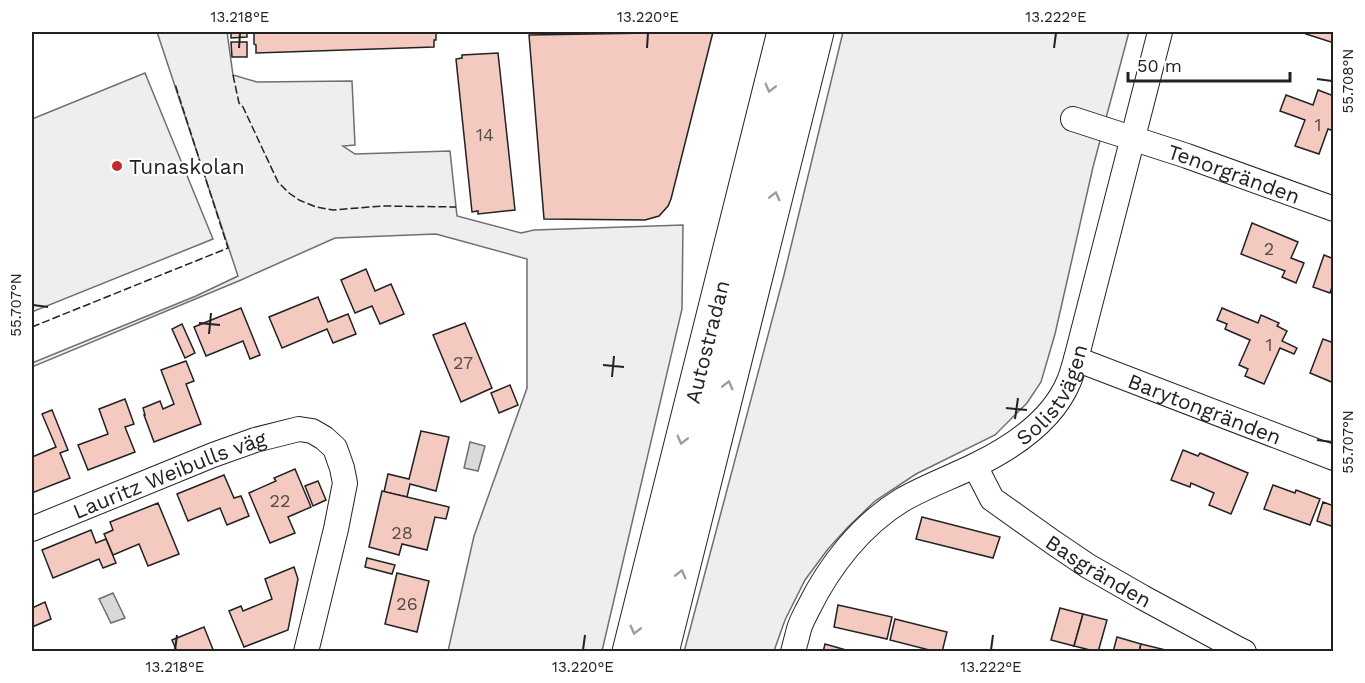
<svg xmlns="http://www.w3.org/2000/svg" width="1365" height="683" viewBox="0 0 1365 683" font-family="'Work Sans',sans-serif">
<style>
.green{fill:#eee;stroke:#6f6f6f;stroke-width:1.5}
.water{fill:#d9d9d9;stroke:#6f6f6f;stroke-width:1.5}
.building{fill:#f3c9c0;stroke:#222;stroke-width:1.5}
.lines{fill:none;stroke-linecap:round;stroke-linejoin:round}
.minor-casing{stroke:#222;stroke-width:26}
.highway-casing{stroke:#222;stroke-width:35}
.minor{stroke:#fff;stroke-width:24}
.highway{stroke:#fff;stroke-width:33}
.fence{stroke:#222;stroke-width:1.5;stroke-dasharray:8 3;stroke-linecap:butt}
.oneway{stroke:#9c9c9c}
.ticks{fill:none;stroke:#222;stroke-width:2}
.poi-dot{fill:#c62828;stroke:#fff;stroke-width:2}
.labels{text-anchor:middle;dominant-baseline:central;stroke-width:4.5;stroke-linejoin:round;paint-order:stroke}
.number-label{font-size:18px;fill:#564c4a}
.poi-label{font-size:21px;fill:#222;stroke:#fff;text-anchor:start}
.street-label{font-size:21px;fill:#222;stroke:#fff}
.neatline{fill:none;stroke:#222;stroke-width:2}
.ticks-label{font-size:15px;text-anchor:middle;fill:#222}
</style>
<rect width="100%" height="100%" fill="#fff"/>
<g class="green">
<path d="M157,32H227L233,75L257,82L352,81L355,145L343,146L355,154L450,151L457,216L521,233L534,230L683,225L682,309L602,651H448L474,536L527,388V259L436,234L335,238L241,280L32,367V363L196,296L238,276Z"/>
<path d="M843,32H1129L1093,167L1055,334L1041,382L1027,403L995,435L916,474L875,501L848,527L828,549L805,580L785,620L774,651L684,652L784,275Z"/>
<path d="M145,73L213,239L32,312V119Z"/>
</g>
<g class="water">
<path d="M470,442L485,446L478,471L464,468Z"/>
<path d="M113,593L125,618L111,623L99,599Z"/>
</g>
<g class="building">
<path d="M231,32H247V37L231,38Z"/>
<path d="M254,32H436V40H434V47L256,53V45L254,44Z"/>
<path d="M713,32L671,199L668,206L659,216L645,220L544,219L529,35Z"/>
<path d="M1307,32H1334V43L1306,34Z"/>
<path d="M231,42H247V57H232Z"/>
<path d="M498,53L515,210L478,214V211L472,212L456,59L462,58V55Z"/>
<path d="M1318,90L1334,96V131L1328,129L1319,154L1295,146L1305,120L1280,111L1286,95L1313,105Z"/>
<path d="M1252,223L1298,242L1291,258L1304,263L1296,283L1282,277L1285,271L1241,254Z"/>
<path d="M1324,255L1334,259V287H1332L1330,293L1313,287Z"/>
<path d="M366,269L375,291L391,284L404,314L380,324L372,306L355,313L341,280Z"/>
<path d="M318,297L328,322L348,314L356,334L333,343L327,329L282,348L269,317Z"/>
<path d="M241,308L260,355L250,359L243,341L206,356L194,327Z"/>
<path d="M1222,308L1258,323L1261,315L1279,323L1277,326L1287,331L1282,341L1297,348L1294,354L1280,348L1264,384L1245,376L1248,369L1239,365L1250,340L1225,329L1227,324L1217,320Z"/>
<path d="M465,323L492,388L461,402L433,335Z"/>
<path d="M182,324L195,353L185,358L172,329Z"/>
<path d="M1323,339L1334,343V383L1310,373Z"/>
<path d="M186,361L194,381L186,384L201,424L154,442L144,415H145L143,408L160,401L163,409L174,404L161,370Z"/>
<path d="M510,385L518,405L499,413L491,393Z"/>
<path d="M125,399L134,424L125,427L135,452L88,470L78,445L108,434L99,409Z"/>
<path d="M52,410L68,450L60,453L70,478L32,493V457L56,447L42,414Z"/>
<path d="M421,431L449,437L436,491L410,484L407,497L384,492L388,474L409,479Z"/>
<path d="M1183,450L1198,456L1200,453L1248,473L1231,514L1209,505L1214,493L1191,483L1190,487L1171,480Z"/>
<path d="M295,469L311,507L288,517L295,533L270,543L249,493L276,481L274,478Z"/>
<path d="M224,475L234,498L241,496L249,516L227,525L220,508L188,521L177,494Z"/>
<path d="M318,481L326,500L313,506L305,486Z"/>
<path d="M1273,485L1295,493L1296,490L1320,499L1310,525L1264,509Z"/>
<path d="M382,491L449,507L446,519L435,517L427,550L402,544L399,555L369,547Z"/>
<path d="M1323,502L1334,506V518L1331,526L1317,521Z"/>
<path d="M158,503L179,554L148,566L139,544L113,555L104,534L113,530L110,522Z"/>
<path d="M922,517L1000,537L993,558L916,539Z"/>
<path d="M91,530L96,543L106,539L116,563L103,568L99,559L53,578L42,550Z"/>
<path d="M367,558L395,565L392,574L365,567Z"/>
<path d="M294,567L298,579L288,630L244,647L229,611L241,606L243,611L272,599L265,579Z"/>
<path d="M397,573L429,581L417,632L385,624Z"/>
<path d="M45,602L51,619L32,627V608Z"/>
<path d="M838,605L892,617L887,639L834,627Z"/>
<path d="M1060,608L1083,614L1074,646L1051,640Z"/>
<path d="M1083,614L1107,620L1098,652L1074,646Z"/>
<path d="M895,619L947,632L942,652H937L890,640Z"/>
<path d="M204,627L214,652H177L172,640Z"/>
<path d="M1117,637L1141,644L1139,652H1113Z"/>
<path d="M825,644L853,652H823Z"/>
<path d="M1141,644L1166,650V652H1139Z"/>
</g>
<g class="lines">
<defs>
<g id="minor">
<path id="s1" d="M1073,119L1187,156L1334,209"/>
<path id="s2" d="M1076,359L1334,458"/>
<path id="s3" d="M975,466L992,499L1054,543L1088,566L1142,597L1238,649L1244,652"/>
<path id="s4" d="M32,529L213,455L255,440L299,429L312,431L324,438L335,448L342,468L345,483L336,529L306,652"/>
<path id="s5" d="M793,652C795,644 797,637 799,629C801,622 805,615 808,609C829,566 861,525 902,500C926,486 952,477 976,465C1013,447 1053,420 1069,381C1072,374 1074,366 1076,359L1160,32"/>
</g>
<g id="highway">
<path id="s6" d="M629,652L784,32"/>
<path d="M662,652L817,32"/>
</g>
</defs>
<use href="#minor" class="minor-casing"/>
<use href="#highway" class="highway-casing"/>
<use href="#minor" class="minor"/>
<use href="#highway" class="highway"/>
<g class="fence">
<path d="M233,75L239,103L243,107L278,182L289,193L299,200L316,207L333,210L383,206L456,207"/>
<path d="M32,327L228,248L175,84"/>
</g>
</g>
<defs><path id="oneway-chevron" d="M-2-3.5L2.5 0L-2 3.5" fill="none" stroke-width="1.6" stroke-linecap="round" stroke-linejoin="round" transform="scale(1.5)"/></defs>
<g class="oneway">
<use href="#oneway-chevron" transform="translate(770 88) rotate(104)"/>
<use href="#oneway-chevron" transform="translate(775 196) rotate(-76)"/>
<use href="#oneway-chevron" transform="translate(728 385) rotate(-76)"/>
<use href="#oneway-chevron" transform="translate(682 440) rotate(104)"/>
<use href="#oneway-chevron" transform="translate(681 574) rotate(-76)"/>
<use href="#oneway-chevron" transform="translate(635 630) rotate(104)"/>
</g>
<path class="ticks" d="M239,48L240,33M647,48L648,33M1054,48L1056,33M1317,79L1332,81M33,305L48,307M199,323L220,325M209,334L211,313M603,365L624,367M612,377L614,356M1006,408L1027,410M1015,419L1018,398M1317,440L1332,442M175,650L177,635M583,650L585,635M991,650L993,635"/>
<circle class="poi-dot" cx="117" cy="166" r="6"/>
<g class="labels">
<g class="number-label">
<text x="1318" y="124">1</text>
<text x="485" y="134">14</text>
<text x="1269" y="248">2</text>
<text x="1269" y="344">1</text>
<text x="463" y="362">27</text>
<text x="280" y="500">22</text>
<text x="402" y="532">28</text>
<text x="407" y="603">26</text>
</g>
<g class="poi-label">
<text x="129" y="166">Tunaskolan</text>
</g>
<g class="street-label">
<text stroke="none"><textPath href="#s1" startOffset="170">Tenorgränden</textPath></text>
<text stroke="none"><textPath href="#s6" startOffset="320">Autostradan</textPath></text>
<text stroke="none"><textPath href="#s5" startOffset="381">Solistvägen</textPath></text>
<text stroke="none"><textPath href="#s2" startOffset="138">Barytongränden</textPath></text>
<text stroke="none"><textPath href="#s4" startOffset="148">Lauritz Weibulls väg</textPath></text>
<text stroke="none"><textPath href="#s3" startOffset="166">Basgränden</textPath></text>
</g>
</g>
<rect width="1365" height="683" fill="none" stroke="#ffffff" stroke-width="66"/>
<path d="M1128 72v9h162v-9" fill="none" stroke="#222222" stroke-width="3"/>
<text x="1137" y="72" font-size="18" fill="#222222" stroke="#ffffff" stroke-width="4.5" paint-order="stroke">50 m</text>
<rect x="33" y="33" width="1299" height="617" class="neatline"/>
<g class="ticks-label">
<text x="240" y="22">13.218°E</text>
<text x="648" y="22">13.220°E</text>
<text x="1056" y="22">13.222°E</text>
<text transform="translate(1348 81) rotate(-90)" y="5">55.708°N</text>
<text transform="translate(16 305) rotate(-90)" y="5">55.707°N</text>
<text transform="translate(1348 442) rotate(-90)" y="5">55.707°N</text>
<text x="175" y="672">13.218°E</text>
<text x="583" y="672">13.220°E</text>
<text x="991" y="672">13.222°E</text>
</g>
</svg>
